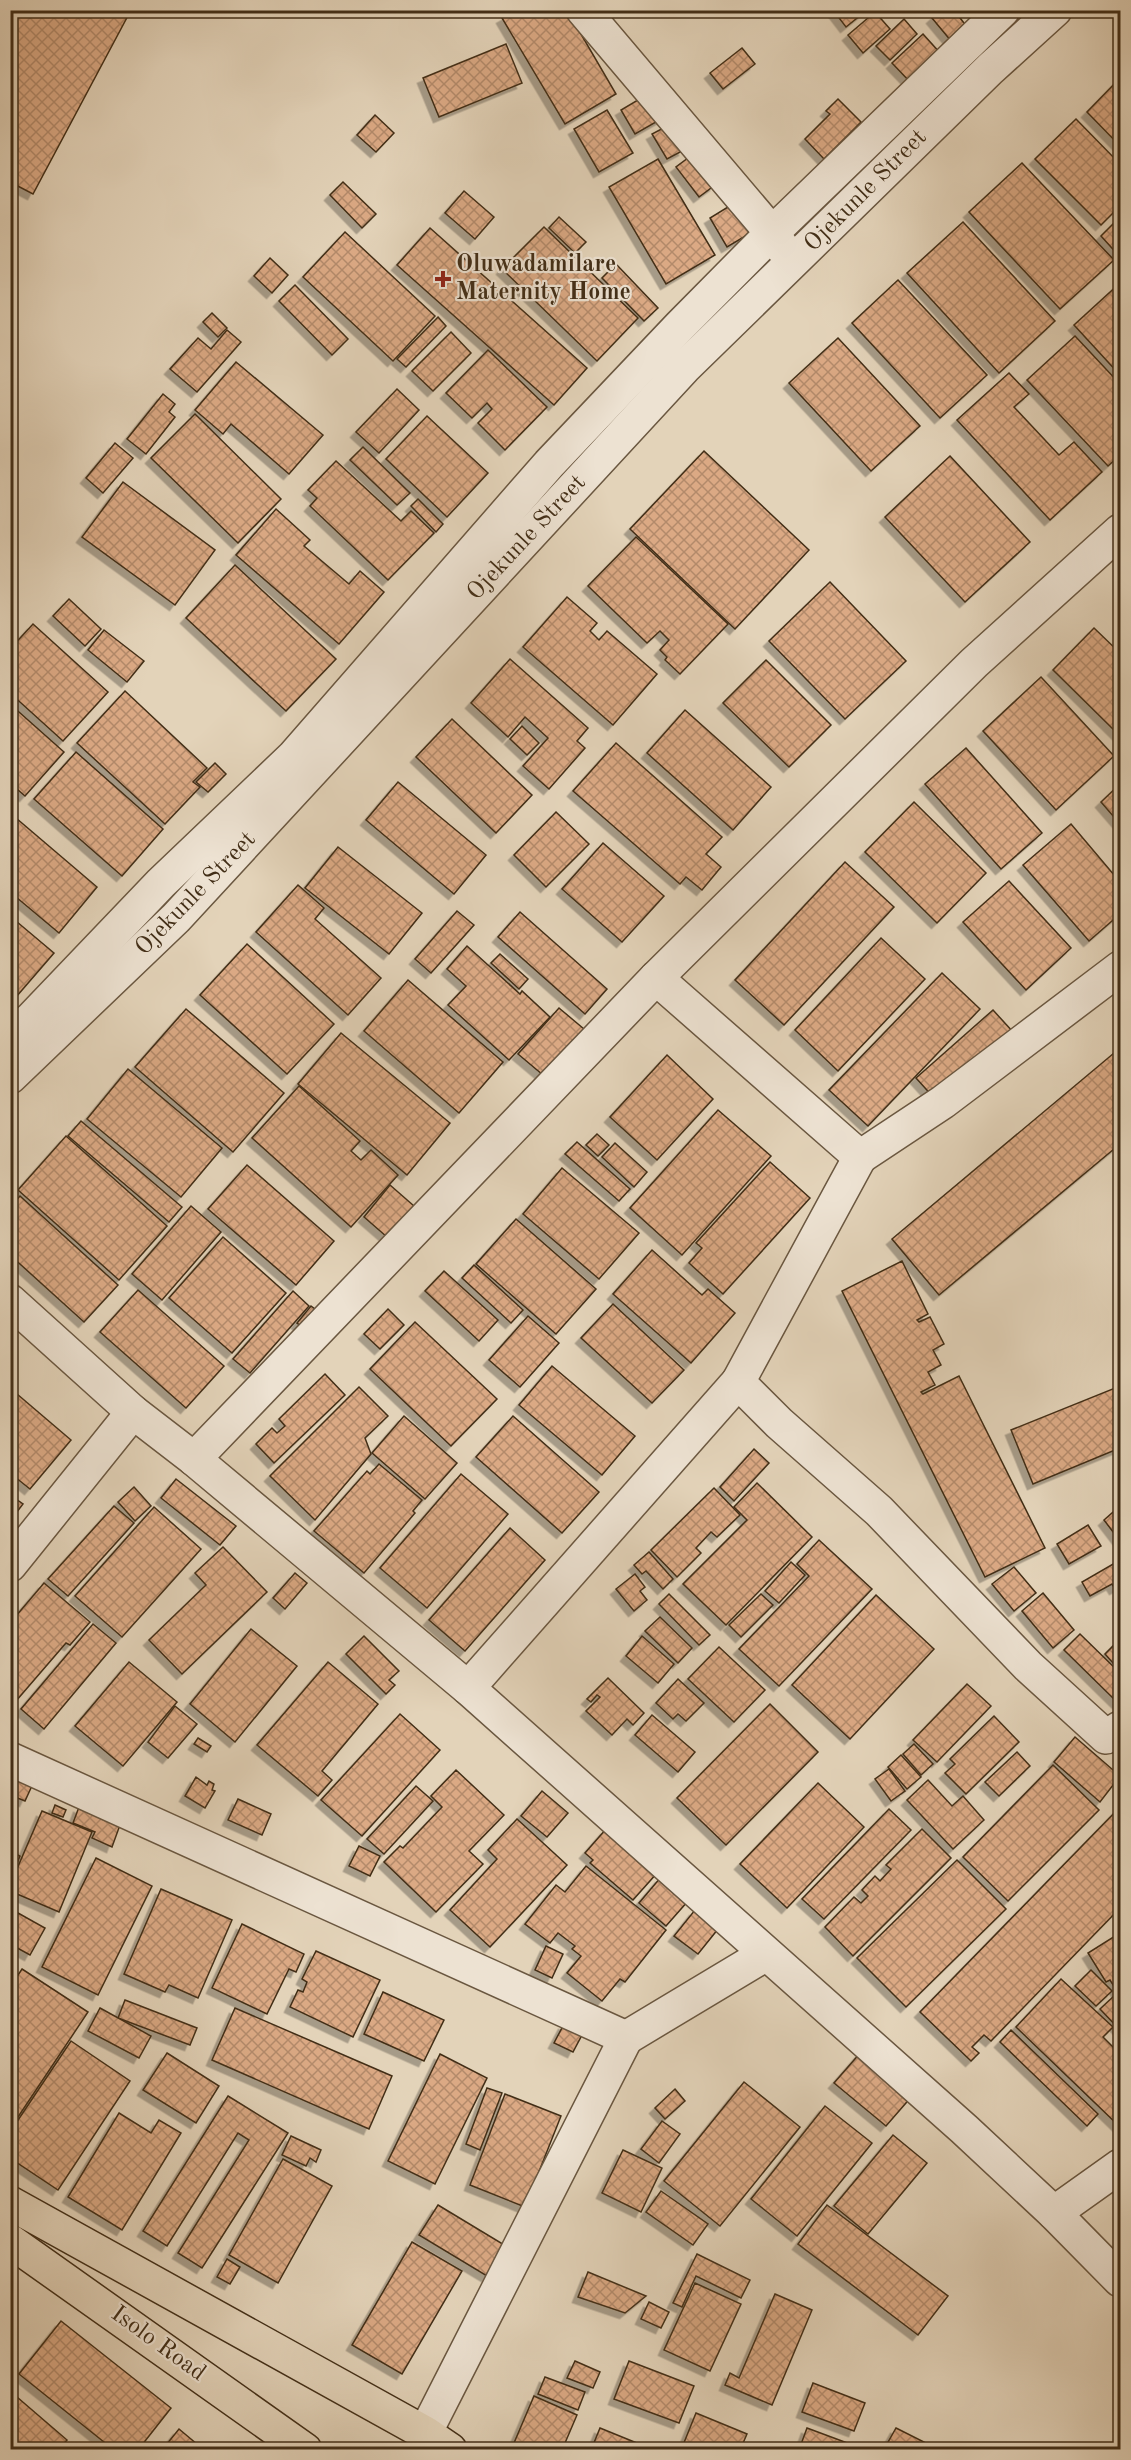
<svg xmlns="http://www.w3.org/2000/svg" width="1131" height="2460" viewBox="0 0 1131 2460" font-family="'Old Standard TT',serif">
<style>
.building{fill:url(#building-cross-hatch);stroke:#422e17;stroke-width:1.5;filter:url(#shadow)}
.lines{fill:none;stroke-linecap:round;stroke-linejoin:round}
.minor-casing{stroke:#6a5740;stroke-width:36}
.major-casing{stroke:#422e17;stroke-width:36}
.minor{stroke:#ede2d2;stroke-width:33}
.major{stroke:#e3d3b9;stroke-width:33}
.poi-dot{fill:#8f2418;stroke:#ede2d2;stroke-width:2}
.labels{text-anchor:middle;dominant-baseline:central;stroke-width:4.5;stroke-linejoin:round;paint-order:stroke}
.street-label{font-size:24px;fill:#422e17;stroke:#ede2d2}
.poi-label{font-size:24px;font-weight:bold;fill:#422e17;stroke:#ede2d2;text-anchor:start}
</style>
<defs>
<pattern id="building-cross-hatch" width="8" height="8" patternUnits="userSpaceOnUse" patternTransform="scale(1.5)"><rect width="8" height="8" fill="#dba984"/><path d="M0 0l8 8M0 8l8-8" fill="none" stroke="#b38a6b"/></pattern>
<filter id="shadow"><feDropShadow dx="-5.5" dy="5.5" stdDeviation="0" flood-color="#0004"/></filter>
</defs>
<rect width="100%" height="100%" fill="#e3d3b9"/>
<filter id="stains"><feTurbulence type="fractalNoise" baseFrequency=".00333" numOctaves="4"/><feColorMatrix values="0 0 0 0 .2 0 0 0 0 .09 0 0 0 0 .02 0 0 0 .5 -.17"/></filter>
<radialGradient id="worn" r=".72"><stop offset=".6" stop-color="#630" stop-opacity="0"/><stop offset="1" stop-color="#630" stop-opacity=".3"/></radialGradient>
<g class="building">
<path d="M10,10H131L33,194L10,182Z"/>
<path d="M516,10H567L616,94L565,124L502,18Z"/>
<path d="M833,10H867L846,27Z"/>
<path d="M941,10H954L967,27L951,41L932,18Z"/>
<path d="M875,12L890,29L863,53L848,35Z"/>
<path d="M904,19L917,34L890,60L876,46Z"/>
<path d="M923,34L941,54L910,82L892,63Z"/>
<path d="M506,44L522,83L439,117L423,78Z"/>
<path d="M742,48L755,64L723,89L710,73Z"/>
<path d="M1120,78V146L1087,112Z"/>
<path d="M648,94L663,118L635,134L621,110Z"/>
<path d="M838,99L861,122L824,159L805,139L830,114L826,111Z"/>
<path d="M607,110L633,153L599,172L574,129Z"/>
<path d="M375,115L394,133L376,152L357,135Z"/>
<path d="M1076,119L1120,164V206L1101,225L1035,159Z"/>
<path d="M669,125L684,150L667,159L652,134Z"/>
<path d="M692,155L715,185L699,197L676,167Z"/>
<path d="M658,159L715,255L666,284L609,187Z"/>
<path d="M1022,163L1114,260L1060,309L969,212Z"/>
<path d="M343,182L376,214L362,228L330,195Z"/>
<path d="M464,191L494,217L475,239L445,213Z"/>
<path d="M736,202L754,231L727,247L710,218Z"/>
<path d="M559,217L586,242L575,253L549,228Z"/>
<path d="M1120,217V257L1101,236Z"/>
<path d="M963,222L1055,321L999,373L907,273Z"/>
<path d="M544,227L638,318L597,361L502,269Z"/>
<path d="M430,228L587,368L554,405L397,265Z"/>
<path d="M345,232L435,316L393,361L303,277Z"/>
<path d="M270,258L288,275L272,293L254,276Z"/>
<path d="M616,264L658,308L644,321L602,278Z"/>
<path d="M898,280L987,375L940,418L852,323Z"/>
<path d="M1120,283V375L1074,325Z"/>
<path d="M295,285L348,339L332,355L279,301Z"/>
<path d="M212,313L227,328L218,337L203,322Z"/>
<path d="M438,317L446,326L406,367L397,359Z"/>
<path d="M227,330L241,342L197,392L170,369L198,338L211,349Z"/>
<path d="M451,332L471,353L433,391L412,371Z"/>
<path d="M1075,336L1120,384V455L1108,466L1027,380Z"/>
<path d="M838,338L920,426L871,471L789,383Z"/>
<path d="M488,350L547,407L505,450L478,423L492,409L487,403L472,418L446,393Z"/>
<path d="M236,362L323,435L289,474L231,424L223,434L195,410Z"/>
<path d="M1009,373L1029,394L1014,407L1059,455L1074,442L1102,472L1050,520L957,420Z"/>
<path d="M397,389L419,410L379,453L356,432Z"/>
<path d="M163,394L175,404L169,412L175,417L146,454L127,439Z"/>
<path d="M195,414L281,499L238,543L151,458Z"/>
<path d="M427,416L488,473L447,517L386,459Z"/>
<path d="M115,443L133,458L103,493L86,478Z"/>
<path d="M363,447L410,493L397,505L350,460Z"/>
<path d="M704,451L809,550L735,629L630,529Z"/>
<path d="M950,456L1030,542L965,602L885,517Z"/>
<path d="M336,461L401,521L411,511L434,533L388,580L310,506L317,498L308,490Z"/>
<path d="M123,482L215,550L175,605L82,537Z"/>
<path d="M418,499L443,524L436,532L411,506Z"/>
<path d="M276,509L310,540L304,546L349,584L360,571L384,592L339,644L236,555Z"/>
<path d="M636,537L728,624L680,674L665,660L667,657L660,650L669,640L660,631L647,643L588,586Z"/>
<path d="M235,565L336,659L286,711L186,618Z"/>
<path d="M830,582L906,661L845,719L769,641Z"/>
<path d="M567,597L597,623L590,631L599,640L607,631L657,674L613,725L523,647Z"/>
<path d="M69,599L101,629L85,646L53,616Z"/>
<path d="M33,624L108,692L63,741L10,693V649Z"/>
<path d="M1094,628L1120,653V736L1053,670Z"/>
<path d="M104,630L144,661L127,682L88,650Z"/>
<path d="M510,659L588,728L577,741L585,748L549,789L523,766L548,738L525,717L508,737L471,703Z"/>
<path d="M766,660L831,725L789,767L723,703Z"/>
<path d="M1041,677L1114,756L1056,810L983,731Z"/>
<path d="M125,691L207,768L193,782L200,787L165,824L77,743Z"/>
<path d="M10,704L64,752L25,796L10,783Z"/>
<path d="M685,710L771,787L733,830L647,753Z"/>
<path d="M452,719L532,795L496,833L416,757Z"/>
<path d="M522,726L539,743L527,755L510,739Z"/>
<path d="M616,743L722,837L706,854L721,867L702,890L686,877L680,884L573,791Z"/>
<path d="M966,748L1042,833L1001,869L925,784Z"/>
<path d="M76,752L163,829L122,876L34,799Z"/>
<path d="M215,763L226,774L208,792L196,782Z"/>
<path d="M398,782L486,855L454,894L366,820Z"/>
<path d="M1120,784V824L1101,802Z"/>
<path d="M914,802L986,873L937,923L865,852Z"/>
<path d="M556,812L589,844L546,887L514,855Z"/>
<path d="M16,818L97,887L59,933L10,892V825Z"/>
<path d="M1071,824L1120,882V914L1089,941L1023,865Z"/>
<path d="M603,843L664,896L622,942L562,889Z"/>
<path d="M338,847L422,913L389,954L305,888Z"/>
<path d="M845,862L894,907L784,1025L735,980Z"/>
<path d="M1009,881L1071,948L1026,990L963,922Z"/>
<path d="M298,885L324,908L315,919L381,978L348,1015L256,932Z"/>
<path d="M457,911L474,925L431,973L415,959Z"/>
<path d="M520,912L607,989L585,1014L498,937Z"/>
<path d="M10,916L54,953L10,1004Z"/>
<path d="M881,938L925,979L838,1071L795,1030Z"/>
<path d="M247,944L334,1024L287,1074L200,995Z"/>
<path d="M467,946L520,994L522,991L550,1017L509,1060L448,1005L466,986L447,969Z"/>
<path d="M500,954L528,979L519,989L491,963Z"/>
<path d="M942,973L980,1009L868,1126L829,1090Z"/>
<path d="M408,980L503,1062L459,1113L364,1031Z"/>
<path d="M559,1008L584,1029L543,1075L518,1054Z"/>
<path d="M186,1009L284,1093L233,1152L135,1067Z"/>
<path d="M993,1010L1013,1032L935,1099L916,1078Z"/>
<path d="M341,1033L450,1123L407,1175L298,1084Z"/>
<path d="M1120,1048V1144L939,1295L892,1239Z"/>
<path d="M667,1055L713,1099L657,1160L610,1117Z"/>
<path d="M128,1069L222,1148L181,1197L87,1119Z"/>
<path d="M299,1086L360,1141L351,1151L361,1160L371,1150L398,1175L351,1227L252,1138Z"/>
<path d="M718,1110L771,1156L682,1255L630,1208Z"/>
<path d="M81,1121L182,1207L169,1222L68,1136Z"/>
<path d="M597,1134L609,1145L598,1156L586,1145Z"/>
<path d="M66,1136L167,1226L119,1280L18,1190Z"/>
<path d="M577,1142L630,1189L619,1201L565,1154Z"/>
<path d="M615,1143L647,1172L634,1187L602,1157Z"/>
<path d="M770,1162L810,1198L723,1294L689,1263L702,1248L696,1243Z"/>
<path d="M247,1165L334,1241L296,1285L208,1209Z"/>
<path d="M562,1168L639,1233L599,1279L523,1214Z"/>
<path d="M390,1185L414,1206L387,1237L364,1217Z"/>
<path d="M20,1196L118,1285L84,1322L10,1255V1207Z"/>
<path d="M191,1206L221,1232L162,1300L132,1274Z"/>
<path d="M516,1219L596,1289L556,1334L476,1264Z"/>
<path d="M223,1237L286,1293L232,1353L169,1298Z"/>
<path d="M652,1250L702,1295L708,1289L735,1313L691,1363L613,1294Z"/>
<path d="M902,1261L928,1314L917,1320L919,1322L930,1317L944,1344L933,1350L941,1365L928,1372L935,1385L921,1392L923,1394L959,1376L1045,1548L985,1577L842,1291Z"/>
<path d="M474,1265L523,1310L511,1323L462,1278Z"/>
<path d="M444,1271L498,1320L479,1341L425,1291Z"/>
<path d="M138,1290L224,1366L186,1408L100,1332Z"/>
<path d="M293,1291L309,1306L250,1373L233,1359Z"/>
<path d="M613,1304L684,1370L652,1403L581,1338Z"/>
<path d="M311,1306L319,1312L305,1329L297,1323Z"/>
<path d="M388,1309L404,1325L380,1349L364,1334Z"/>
<path d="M528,1316L559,1343L520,1387L489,1360Z"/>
<path d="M415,1322L497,1399L451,1446L370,1369Z"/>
<path d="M552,1366L635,1436L602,1475L519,1405Z"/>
<path d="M325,1374L345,1395L274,1463L256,1444L272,1428L277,1433L285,1426L279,1419Z"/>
<path d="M1120,1386V1448L1033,1484L1011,1430Z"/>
<path d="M359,1387L388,1416L365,1438L371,1454L315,1520L270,1476Z"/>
<path d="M10,1388L71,1440L30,1489L10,1473Z"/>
<path d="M404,1416L457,1463L425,1499L372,1453Z"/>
<path d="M513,1416L599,1492L562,1533L476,1457Z"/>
<path d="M754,1449L769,1463L734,1501L720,1487Z"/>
<path d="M379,1464L422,1500L413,1511L415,1513L364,1573L314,1531L367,1471L370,1474Z"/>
<path d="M461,1474L508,1514L427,1608L380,1568Z"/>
<path d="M176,1479L236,1526L220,1545L161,1498Z"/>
<path d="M757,1483L812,1537L726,1625L683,1584L747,1520L734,1507Z"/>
<path d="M134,1487L151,1506L135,1521L118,1502Z"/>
<path d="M714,1488L740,1515L717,1537L711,1532L696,1548L701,1553L677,1577L651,1550Z"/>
<path d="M10,1495L23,1504L10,1521Z"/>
<path d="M114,1506L134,1523L68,1596L48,1579Z"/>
<path d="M1120,1506V1541L1104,1520Z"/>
<path d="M154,1507L201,1549L122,1637L75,1596Z"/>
<path d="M1088,1525L1101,1546L1069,1564L1057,1544Z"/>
<path d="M510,1528L545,1560L465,1651L429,1620Z"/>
<path d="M819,1540L872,1589L779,1686L739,1649L809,1576L797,1564Z"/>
<path d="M223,1547L267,1592L182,1674L149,1640L206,1585L195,1573Z"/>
<path d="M649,1552L673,1579L663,1589L646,1571L642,1574L634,1565Z"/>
<path d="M1120,1560V1586L1115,1589L1112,1584L1090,1596L1082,1582Z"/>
<path d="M791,1562L805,1575L779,1603L765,1591Z"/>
<path d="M1014,1567L1036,1593L1014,1611L992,1584Z"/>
<path d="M295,1573L307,1583L285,1609L273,1598Z"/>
<path d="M635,1574L645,1587L640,1591L647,1600L634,1611L616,1589Z"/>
<path d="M44,1583L90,1622L70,1645L66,1643L10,1708V1623Z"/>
<path d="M1043,1593L1074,1630L1053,1648L1022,1611Z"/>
<path d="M669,1594L710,1635L699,1645L659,1604Z"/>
<path d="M761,1594L773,1605L741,1637L729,1625Z"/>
<path d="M876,1595L934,1649L850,1739L792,1685Z"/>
<path d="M660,1617L692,1648L678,1663L645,1631Z"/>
<path d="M93,1624L116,1643L44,1729L21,1709Z"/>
<path d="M251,1629L297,1666L235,1742L190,1704Z"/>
<path d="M1080,1634L1120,1673V1698L1118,1703L1064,1650Z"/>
<path d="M364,1636L399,1671L389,1680L395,1685L386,1694L346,1654Z"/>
<path d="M642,1636L674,1664L658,1683L626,1656Z"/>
<path d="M1118,1641L1120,1644V1656L1113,1663L1105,1654Z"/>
<path d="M719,1647L765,1690L734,1722L688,1679Z"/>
<path d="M129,1662L177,1702L123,1766L75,1726Z"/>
<path d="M328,1662L378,1704L322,1771L332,1780L318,1796L257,1745Z"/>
<path d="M608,1678L644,1713L633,1725L627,1719L612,1735L586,1711L600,1697L597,1695L591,1702L587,1699Z"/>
<path d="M678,1679L704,1703L686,1721L678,1714L673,1719L656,1703Z"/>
<path d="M967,1684L991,1706L937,1762L913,1740Z"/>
<path d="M770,1704L818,1752L726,1845L677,1798Z"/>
<path d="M175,1706L197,1724L168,1758L148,1742Z"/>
<path d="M400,1714L440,1750L362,1836L321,1800Z"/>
<path d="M652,1715L695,1752L678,1772L635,1735Z"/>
<path d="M994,1716L1019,1742L966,1794L945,1773L955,1764L950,1759Z"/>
<path d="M1075,1737L1120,1776L1100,1802L1054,1762Z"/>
<path d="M198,1738L211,1746L207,1752L194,1744Z"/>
<path d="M914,1744L933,1764L921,1775L903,1754Z"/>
<path d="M1017,1752L1030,1766L999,1796L985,1782Z"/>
<path d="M901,1755L921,1777L907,1789L888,1767Z"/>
<path d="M1053,1765L1099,1810L1008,1901L963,1857Z"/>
<path d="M10,1766L36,1777L25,1801L10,1795Z"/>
<path d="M889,1769L905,1791L891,1801L875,1779Z"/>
<path d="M456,1770L504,1815L469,1851L483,1864L436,1912L384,1862L400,1846L403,1848L442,1807L431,1796Z"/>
<path d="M196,1777L207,1785L209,1781L214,1784L212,1790L215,1791L205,1808L185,1796Z"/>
<path d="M928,1780L952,1806L963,1796L984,1820L953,1849L907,1800Z"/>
<path d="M818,1783L864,1827L787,1908L740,1864Z"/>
<path d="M416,1786L433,1801L384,1854L367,1839Z"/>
<path d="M542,1791L568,1813L547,1837L521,1816Z"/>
<path d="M238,1799L271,1814L262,1835L228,1820Z"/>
<path d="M55,1805L66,1810L63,1817L52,1813Z"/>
<path d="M79,1807L120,1825L112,1847L92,1838L95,1832L73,1823Z"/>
<path d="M1120,1807V1908L991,2041L984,2035L972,2047L979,2053L971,2061L920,2012Z"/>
<path d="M889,1809L911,1830L824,1919L802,1899Z"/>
<path d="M42,1811L92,1832L59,1912L10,1891V1885Z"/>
<path d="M517,1819L567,1865L490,1947L450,1910L497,1859L488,1850Z"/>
<path d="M606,1829L657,1873L633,1900L590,1863L593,1860L585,1853Z"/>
<path d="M922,1829L951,1858L853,1956L825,1927L854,1897L861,1903L868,1896L862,1890L875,1876L880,1881L891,1869L886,1865Z"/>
<path d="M359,1846L380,1856L370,1876L349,1866Z"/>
<path d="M10,1851L20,1856L10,1879Z"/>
<path d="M96,1858L152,1886L98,1995L42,1967Z"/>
<path d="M957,1860L1006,1909L906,2007L857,1958Z"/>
<path d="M586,1866L666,1930L625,1982L620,1979L602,2001L567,1973L581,1956L572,1949L575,1946L558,1933L550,1943L525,1924L556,1885L565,1892Z"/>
<path d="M661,1877L688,1901L666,1926L639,1903Z"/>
<path d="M161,1889L232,1920L198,1998L169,1985L165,1992L124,1974Z"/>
<path d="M695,1910L718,1929L698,1954L674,1936Z"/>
<path d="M18,1913L45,1928L30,1955L10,1944V1927Z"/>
<path d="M242,1924L304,1954L296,1972L289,1969L267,2014L212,1988Z"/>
<path d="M1115,1936L1120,1944V1996L1110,1980L1106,1982L1088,1953Z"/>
<path d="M546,1946L563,1954L552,1978L535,1970Z"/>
<path d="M316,1951L380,1980L353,2037L290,2007L298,1990L303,1992L307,1982L302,1979Z"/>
<path d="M22,1969L88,2012L10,2129V1987Z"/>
<path d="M1091,1970L1112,1991L1096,2006L1075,1986Z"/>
<path d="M1061,1979L1113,2027L1103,2037L1120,2054V2127L1016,2027Z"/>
<path d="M383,1992L444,2020L424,2061L364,2034Z"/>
<path d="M1115,1995L1120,2001V2030L1100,2009Z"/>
<path d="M125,2000L197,2028L190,2045L118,2018Z"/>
<path d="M100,2008L151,2036L139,2058L88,2031Z"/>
<path d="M235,2008L392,2076L369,2129L212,2060Z"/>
<path d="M564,2024L583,2033L573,2052L554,2043Z"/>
<path d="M1011,2030L1098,2114L1087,2126L1000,2042Z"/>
<path d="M71,2041L130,2081L58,2190L10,2158V2132Z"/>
<path d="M861,2052L912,2096L886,2126L834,2083Z"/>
<path d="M167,2053L219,2086L196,2123L143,2090Z"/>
<path d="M440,2054L487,2078L435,2184L388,2161Z"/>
<path d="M744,2082L800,2127L720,2226L664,2181Z"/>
<path d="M487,2088L502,2093L480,2150L466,2144Z"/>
<path d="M675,2089L685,2101L665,2119L655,2108Z"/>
<path d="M505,2094L561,2116L525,2207L470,2185Z"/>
<path d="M228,2096L288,2133L202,2268L178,2253L249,2140L238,2133L167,2246L143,2231Z"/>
<path d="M825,2106L872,2143L797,2236L751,2199Z"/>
<path d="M119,2113L151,2133L159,2120L181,2133L122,2230L68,2197Z"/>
<path d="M662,2121L680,2134L659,2163L641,2149Z"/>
<path d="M893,2135L927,2163L868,2234L834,2206Z"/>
<path d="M291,2136L321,2150L316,2162L310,2158L306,2166L282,2155Z"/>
<path d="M623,2150L662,2168L641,2212L602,2193Z"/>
<path d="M283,2159L332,2186L278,2283L229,2255Z"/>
<path d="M661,2191L708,2224L693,2245L646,2212Z"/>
<path d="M438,2205L506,2246L487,2276L419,2235Z"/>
<path d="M827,2205L948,2296L918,2335L798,2244Z"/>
<path d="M412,2242L462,2271L402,2374L352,2345Z"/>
<path d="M697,2254L750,2280L741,2298L696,2276L682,2307L673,2303Z"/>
<path d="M227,2259L240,2267L230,2284L217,2277Z"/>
<path d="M588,2272L646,2296L625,2313L578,2297Z"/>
<path d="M695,2283L741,2304L710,2371L664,2350Z"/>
<path d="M775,2294L812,2310L772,2405L725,2385L730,2373L739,2378Z"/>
<path d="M649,2302L669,2312L661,2328L641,2319Z"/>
<path d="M61,2321L171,2408L138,2450H114L19,2374Z"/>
<path d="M575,2361L600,2372L593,2388L567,2378Z"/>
<path d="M629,2361L694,2386L679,2423L614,2399Z"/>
<path d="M545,2377L585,2392L578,2410L538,2394Z"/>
<path d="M813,2383L865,2403L854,2431L802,2412Z"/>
<path d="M10,2391L67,2440L58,2450H10Z"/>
<path d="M534,2396L577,2415L562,2450H511Z"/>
<path d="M696,2413L747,2434L740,2450H681Z"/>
<path d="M600,2428L654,2450H591Z"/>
<path d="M807,2428L850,2444L848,2450H808L800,2447Z"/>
<path d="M896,2428L936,2448L935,2450H897L887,2444Z"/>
<path d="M179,2429L204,2450H162Z"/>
</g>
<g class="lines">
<defs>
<g id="minor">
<path d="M583,10L772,233L784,250"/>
<path d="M656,978L860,1157L943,1102L1120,968"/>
<path d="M10,1037L32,1018L161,883L293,757L549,464L680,326L772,233L1003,10"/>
<path d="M10,1077L176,918L684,368L990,69L1055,10"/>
<path d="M860,1157L738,1382L779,1423L879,1511L1028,1666L1106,1737L1120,1728"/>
<path d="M10,1301L133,1412L194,1459L468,1688L964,2129L1054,2213L1120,2280"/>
<path d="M194,1459L656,978L974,663L1120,531"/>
<path d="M10,1565L133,1412"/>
<path d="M468,1688L738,1382"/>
<path d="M10,1759L626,2038L425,2433"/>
<path d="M626,2038L766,1954"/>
<path d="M1054,2213L1120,2166"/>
</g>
<g id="major">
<path d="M10,2203L425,2433L450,2450"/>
<path d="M10,2241L305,2450"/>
</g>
</defs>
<use href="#minor" class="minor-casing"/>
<use href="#major" class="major-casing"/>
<use href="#minor" class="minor"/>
<use href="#major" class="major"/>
</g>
<path class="poi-dot" d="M440 270h6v6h6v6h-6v6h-6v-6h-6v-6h6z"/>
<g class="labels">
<g class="street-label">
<text transform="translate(866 191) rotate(-45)">Ojekunle Street</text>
<text transform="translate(527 538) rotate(-47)">Ojekunle Street</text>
<text transform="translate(196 894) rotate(-46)">Ojekunle Street</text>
<text transform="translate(158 2344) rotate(36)">Isolo Road</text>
</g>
<g class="poi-label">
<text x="456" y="265">Oluwadamilare<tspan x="456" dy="28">Maternity Home</tspan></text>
</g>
</g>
<rect width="1131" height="2460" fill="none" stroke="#e3d3b9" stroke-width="36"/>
<rect x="12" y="12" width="1107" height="2436" fill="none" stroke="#422e17" stroke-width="3"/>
<rect x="18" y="18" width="1095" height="2424" fill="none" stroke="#422e17" stroke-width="1.5"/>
<rect width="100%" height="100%" filter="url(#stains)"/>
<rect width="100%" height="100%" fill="url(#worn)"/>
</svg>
